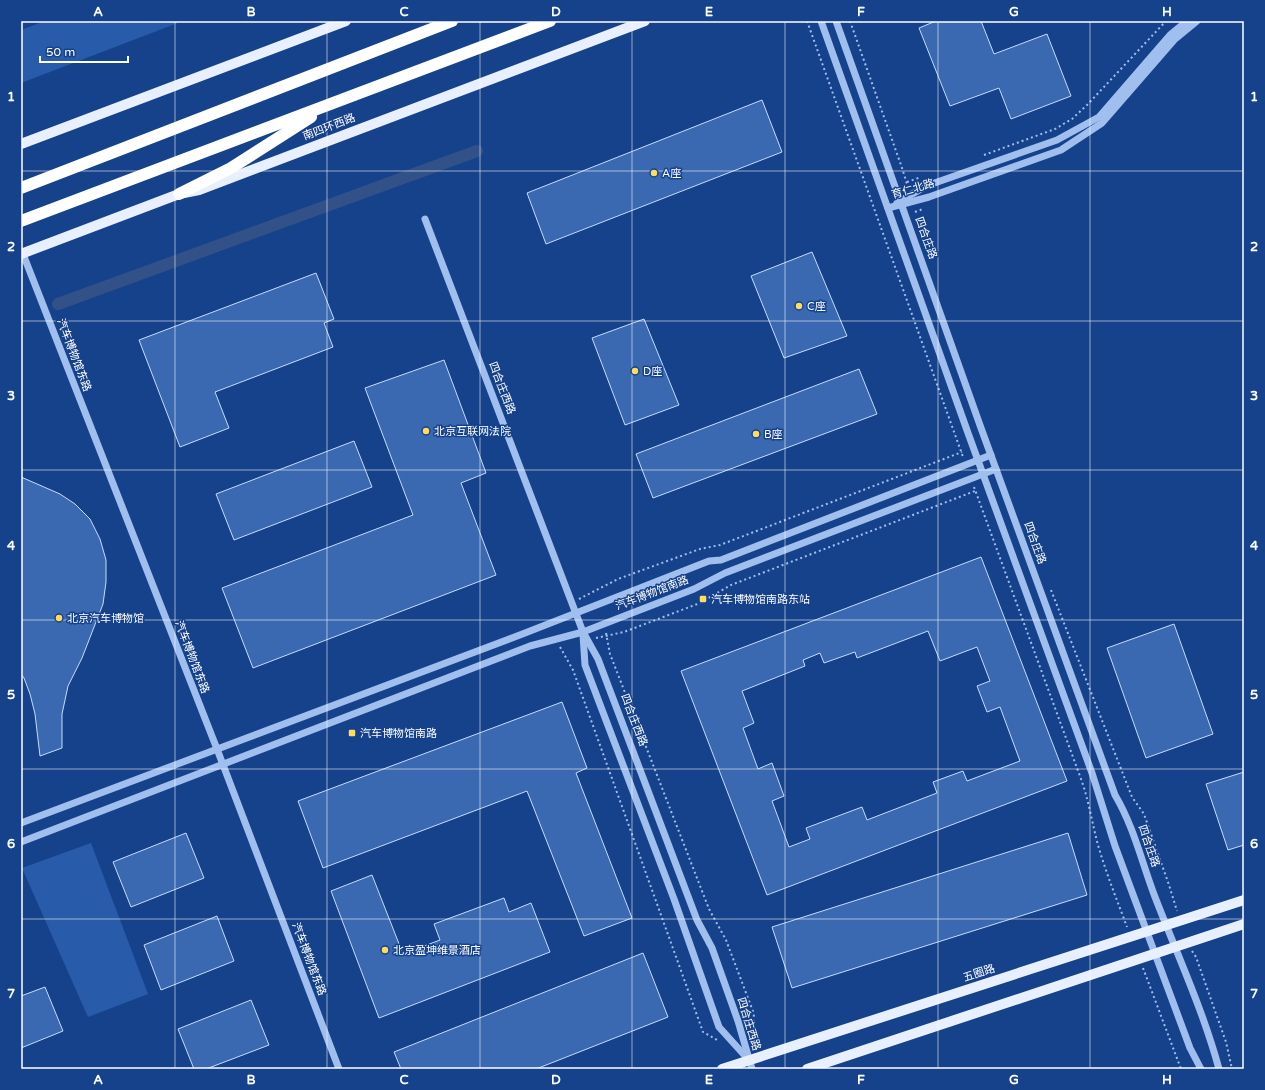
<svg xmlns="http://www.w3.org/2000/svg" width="1265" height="1090" viewBox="0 0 1265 1090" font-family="'Varela Round','Noto Sans SC',sans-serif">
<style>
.green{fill:#285baa}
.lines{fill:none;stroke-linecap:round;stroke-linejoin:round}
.canal{stroke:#315188;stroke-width:12}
.building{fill:#3a69b2;stroke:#c6dbfb;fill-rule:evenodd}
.path{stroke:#a0bfef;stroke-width:2;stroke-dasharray:2 3;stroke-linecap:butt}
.minor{stroke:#a0bfef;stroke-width:7}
.major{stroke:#e8efff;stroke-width:10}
.highway{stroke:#fff;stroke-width:12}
.grid{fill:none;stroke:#fff;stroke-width:1;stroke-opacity:0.55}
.poi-dot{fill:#ffdb5e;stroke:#16428c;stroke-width:1.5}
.labels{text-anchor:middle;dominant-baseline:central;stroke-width:3;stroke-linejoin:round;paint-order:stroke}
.street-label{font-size:11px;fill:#fff;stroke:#16428c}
.poi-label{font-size:11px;fill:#fff;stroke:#16428c;text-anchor:start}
.neatline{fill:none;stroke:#fff;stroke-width:1.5}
.grid-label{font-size:13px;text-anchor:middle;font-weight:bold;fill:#fff}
</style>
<rect width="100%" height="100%" fill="#16428c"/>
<g class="green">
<path d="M45,21H183L21,83V30Z"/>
<path d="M91,843L148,994L88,1017L22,868Z"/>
</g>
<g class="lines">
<path class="canal" d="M58,304L477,151"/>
</g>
<g class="building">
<path d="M936,21H981L994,54L1047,34L1071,96L1011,119L999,88L950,106L919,28Z"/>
<path d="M762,100L782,152L546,244L527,193Z"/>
<path d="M812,252L847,336L784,358L751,276Z"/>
<path d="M316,273L334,319L324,323L333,347L215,392L229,428L180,447L139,340Z"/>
<path d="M644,319L679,405L625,425L592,338Z"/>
<path d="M444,360L486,473L461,483L496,575L253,668L222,588L413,515L365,388Z"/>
<path d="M859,369L877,414L653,498L636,454Z"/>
<path d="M354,441L372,487L234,540L216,494Z"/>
<path d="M21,477L60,494L75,504L90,519L100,539L106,560V582L103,604L82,658L68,686L62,714V748L40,756L35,714L30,694L24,678L21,674Z"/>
<path d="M981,557L1067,781L767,895L681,671ZM928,631L940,661L977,647L990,681L977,686L987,712L1000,707L1020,761L967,781L963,771L933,782L937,793L867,820L862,807L806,828L810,839L789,847L772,801L784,796L772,763L758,769L743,728L754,723L742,691L805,666L803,660L820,653L824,663L855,652L857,658Z"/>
<path d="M1174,624L1213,734L1146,758L1107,648Z"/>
<path d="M562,702L587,768L576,773L632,918L584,936L527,791L323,868L298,801Z"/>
<path d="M1244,772V845L1228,850L1206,784Z"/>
<path d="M186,833L204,878L131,907L113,862Z"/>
<path d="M1068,833L1087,895L792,988L772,927Z"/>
<path d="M372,875L403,954L440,940L434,924L504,898L509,912L531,903L550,952L379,1018L331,891Z"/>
<path d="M217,916L234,961L161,990L144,945Z"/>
<path d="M643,953L668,1017L536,1069H401L394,1052Z"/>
<path d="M45,987L63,1031L21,1048V996Z"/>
<path d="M251,1000L269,1045L206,1069H194L178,1029Z"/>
</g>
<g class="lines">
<g class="path">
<path d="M807,21L963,457"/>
<path d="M850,21L901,165L908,187"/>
<path d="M984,155L1055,129L1072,119L1087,105L1166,21"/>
<path d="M907,182L921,177"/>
<path d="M915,212L923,209"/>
<path d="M974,487L1081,779C1089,801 1092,823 1098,845C1106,873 1117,900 1127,927"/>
<path d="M1051,590L1132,797L1144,814L1169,885L1177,911"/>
<path d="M579,599L618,579L700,549L720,545L962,452"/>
<path d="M606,633L610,654L709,909L726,940L754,1014L752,1032"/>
<path d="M596,638L624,632L700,603L731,585L975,491"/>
<path d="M560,647L573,670L703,1032L719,1041"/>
<path d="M1192,951L1196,957L1226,1042L1232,1069"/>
<path d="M1143,968L1181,1069"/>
</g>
<g class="minor">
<path d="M821,21L968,433L1092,773L1115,846L1190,1048L1201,1069"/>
<path d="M836,21L981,428L1115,795C1134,827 1142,863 1155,897C1177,954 1203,1010 1219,1069"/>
<path d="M897,203L926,186L1057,140L1099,117L1170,35L1187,21"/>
<path d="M888,208L929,197L1061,150L1102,123L1175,39L1197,21"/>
<path d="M425,219L583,632L598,659L697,920L712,948L738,1021L752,1069"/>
<path d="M23,254L217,749L339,1069"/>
<path d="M583,635L585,665L674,899L719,1027L747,1058"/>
<path d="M21,823L525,633L709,561L721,560L991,455"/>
<path d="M21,842L530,646L583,632L694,589L725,573L996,469"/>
</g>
<g class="major">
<path d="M21,144L346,21"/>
<path d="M21,254L179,194L199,190L645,21"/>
<path d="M722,1069L1244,900"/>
<path d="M807,1069L1244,924"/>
</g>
<g class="highway">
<path d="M21,188L452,21"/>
<path d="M179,194L231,168L311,117"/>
<path d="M21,221L550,21"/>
</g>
</g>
<path class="grid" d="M175,21V1069M327,21V1069M480,21V1069M632,21V1069M785,21V1069M938,21V1069M1090,21V1069M21,171H1244M21,321H1244M21,470H1244M21,620H1244M21,769H1244M21,919H1244"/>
<g class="poi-dot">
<circle cx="654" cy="173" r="4"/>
<circle cx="799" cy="306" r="4"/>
<circle cx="635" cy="371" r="4"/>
<circle cx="426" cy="431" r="4"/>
<circle cx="756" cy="434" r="4"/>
<rect x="699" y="595" width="8" height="8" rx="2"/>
<circle cx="59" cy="618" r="4"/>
<rect x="348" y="729" width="8" height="8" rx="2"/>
<circle cx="385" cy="950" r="4"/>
</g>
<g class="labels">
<g class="street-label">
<text transform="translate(329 127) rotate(-21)">南四环西路</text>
<text transform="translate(913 189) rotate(-16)">育仁北路</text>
<text transform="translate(926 238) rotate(70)">四合庄路</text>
<text transform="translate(74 355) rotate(69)">汽车博物馆东路</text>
<text transform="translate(502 388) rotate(69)">四合庄西路</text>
<text transform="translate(1035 543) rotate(70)">四合庄路</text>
<text transform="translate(652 593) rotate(-21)">汽车博物馆南路</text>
<text transform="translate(192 657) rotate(69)">汽车博物馆东路</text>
<text transform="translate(634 720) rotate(69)">四合庄西路</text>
<text transform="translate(1149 846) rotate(71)">四合庄路</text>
<text transform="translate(309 959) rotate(69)">汽车博物馆东路</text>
<text transform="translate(979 973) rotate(-18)">五圈路</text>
<text transform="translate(749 1024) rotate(73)">四合庄西路</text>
</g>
<g class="poi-label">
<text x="662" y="173">A座</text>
<text x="807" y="306">C座</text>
<text x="643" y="371">D座</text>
<text x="434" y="431">北京互联网法院</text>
<text x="764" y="434">B座</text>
<text x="711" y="599">汽车博物馆南路东站</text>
<text x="67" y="618">北京汽车博物馆</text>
<text x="360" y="733">汽车博物馆南路</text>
<text x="393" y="950">北京盈坤维景酒店</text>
</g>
</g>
<rect width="1265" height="1090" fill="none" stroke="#16428c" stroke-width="44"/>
<path d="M40 56v6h88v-6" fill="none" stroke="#ffffff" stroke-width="2"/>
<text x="46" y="56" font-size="12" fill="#ffffff" stroke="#16428c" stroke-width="3" paint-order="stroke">50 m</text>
<rect x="22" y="22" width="1221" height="1046" class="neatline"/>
<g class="grid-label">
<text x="98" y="16">A</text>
<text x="251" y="16">B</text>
<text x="404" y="16">C</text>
<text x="556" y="16">D</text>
<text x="709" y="16">E</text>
<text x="861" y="16">F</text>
<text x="1014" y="16">G</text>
<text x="1167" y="16">H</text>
<text x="11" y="101">1</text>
<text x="1254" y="101">1</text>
<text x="11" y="251">2</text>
<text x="1254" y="251">2</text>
<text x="11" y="400">3</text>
<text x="1254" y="400">3</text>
<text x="11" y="550">4</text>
<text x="1254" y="550">4</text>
<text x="11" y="699">5</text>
<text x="1254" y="699">5</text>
<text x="11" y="848">6</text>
<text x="1254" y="848">6</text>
<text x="11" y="998">7</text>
<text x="1254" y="998">7</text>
<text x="98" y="1084">A</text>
<text x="251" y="1084">B</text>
<text x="404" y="1084">C</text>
<text x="556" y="1084">D</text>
<text x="709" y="1084">E</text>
<text x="861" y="1084">F</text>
<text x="1014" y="1084">G</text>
<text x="1167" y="1084">H</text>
</g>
</svg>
